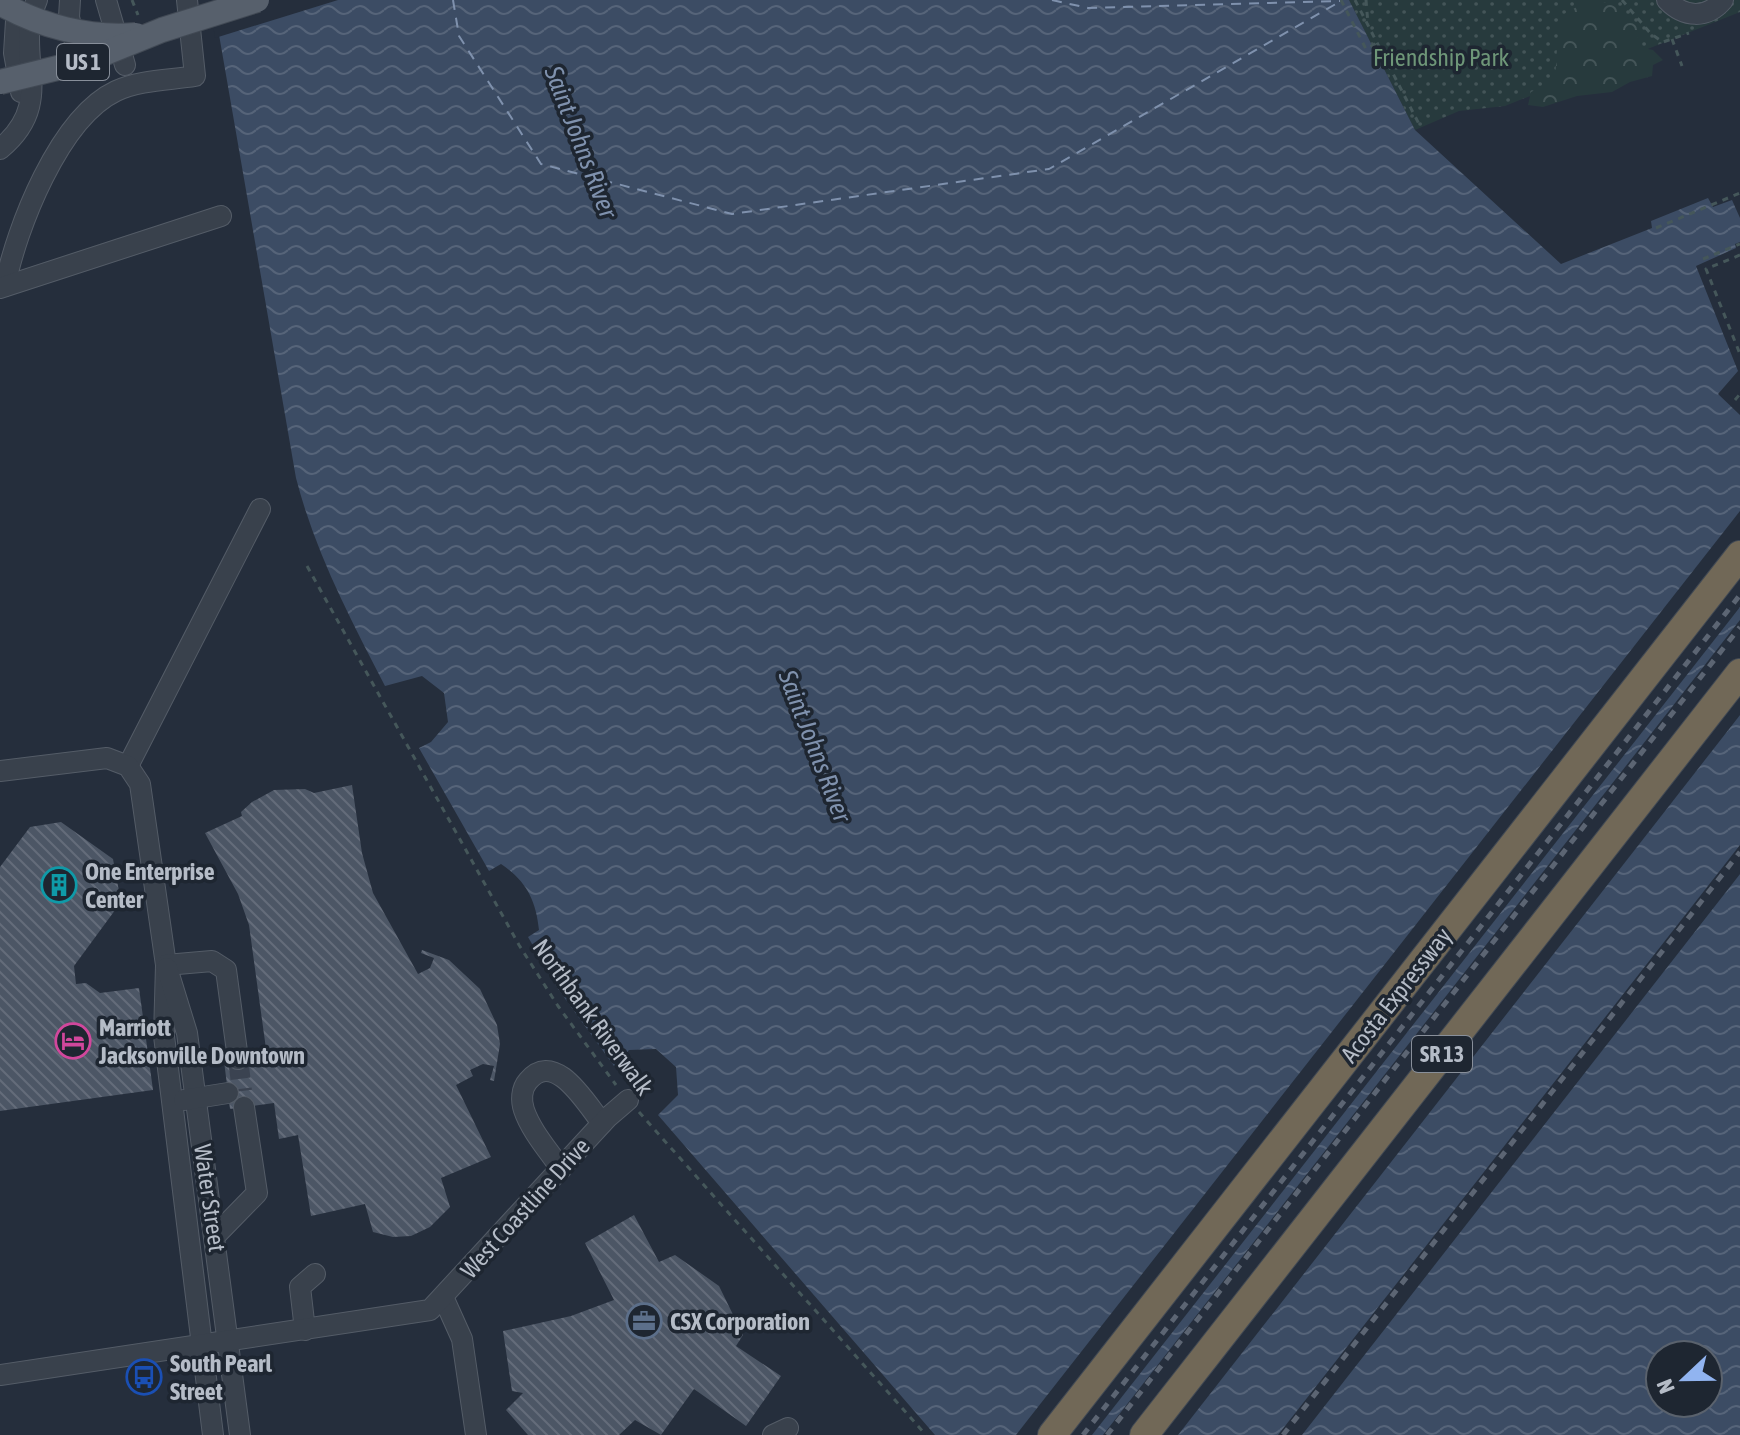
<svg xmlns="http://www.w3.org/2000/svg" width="1740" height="1435" viewBox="0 0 1740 1435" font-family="'Asap Condensed',sans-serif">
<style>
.grass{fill:url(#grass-dots)}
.forest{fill:url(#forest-crowns)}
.water{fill:url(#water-waves);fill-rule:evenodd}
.pier{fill:#252e3c}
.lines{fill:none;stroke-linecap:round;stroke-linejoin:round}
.ferry{stroke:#7f91ad;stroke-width:2;stroke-dasharray:10 8;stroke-linecap:butt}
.building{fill:url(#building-back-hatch)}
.minor-tunnel{stroke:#3b4351;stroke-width:20;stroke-dasharray:20 10;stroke-linecap:butt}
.minor-casing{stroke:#545c67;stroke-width:22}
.highway-casing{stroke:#414954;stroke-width:30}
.path{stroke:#45575a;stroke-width:3;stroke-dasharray:6 6;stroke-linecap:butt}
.minor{stroke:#39414c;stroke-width:20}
.highway{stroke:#716857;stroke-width:28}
.rail{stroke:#5c6573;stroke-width:5;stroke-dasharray:8 8;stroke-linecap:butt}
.major-bridge-casing{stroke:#424a55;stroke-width:26;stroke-linecap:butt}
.major-bridge{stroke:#57606c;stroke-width:24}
.labels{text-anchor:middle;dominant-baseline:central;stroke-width:7;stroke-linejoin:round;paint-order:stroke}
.shield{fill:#1e2631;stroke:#888f9a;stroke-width:2}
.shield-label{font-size:22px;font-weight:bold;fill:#b5bcc7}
.park-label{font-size:24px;fill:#6e9678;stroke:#1e2631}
.poi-label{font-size:24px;font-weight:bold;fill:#b5bcc7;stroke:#1e2631;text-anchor:start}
.street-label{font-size:24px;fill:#b5bcc7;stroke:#1e2631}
.water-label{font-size:26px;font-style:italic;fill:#7f91ad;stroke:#1e2631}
</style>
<defs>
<pattern id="grass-dots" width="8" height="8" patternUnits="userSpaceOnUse" patternTransform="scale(2)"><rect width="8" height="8" fill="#273a3d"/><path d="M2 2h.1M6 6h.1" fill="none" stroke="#445558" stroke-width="1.8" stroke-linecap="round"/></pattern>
<pattern id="forest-crowns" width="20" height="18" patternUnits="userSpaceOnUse" patternTransform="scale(2)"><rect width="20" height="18" fill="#273a3d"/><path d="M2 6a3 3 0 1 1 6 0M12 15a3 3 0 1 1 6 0" fill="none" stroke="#445558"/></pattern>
<pattern id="water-waves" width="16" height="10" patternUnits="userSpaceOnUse" patternTransform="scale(2)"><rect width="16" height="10" fill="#3c4c64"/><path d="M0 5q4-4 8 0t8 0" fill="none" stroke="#566479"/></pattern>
<pattern id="building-back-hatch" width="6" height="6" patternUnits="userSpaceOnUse" patternTransform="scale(2)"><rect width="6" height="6" fill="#4c5665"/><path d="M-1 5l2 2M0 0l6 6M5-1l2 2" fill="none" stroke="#646c7a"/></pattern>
</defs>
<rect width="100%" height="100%" fill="#252e3c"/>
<path class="grass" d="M1349,0H1740V12L1505,106L1459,111L1415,130Z"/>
<path class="forest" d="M1589,0C1613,0 1631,15 1645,34L1633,40V46L1653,50L1663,60L1653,65L1652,76L1630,82L1612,92L1577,96L1543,107L1528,105L1531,92L1555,80L1559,17Z"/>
<path class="water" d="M213,0H1349L1415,130L1561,264L1652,228L1651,221L1708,198L1713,207L1732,200L1740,218V242L1735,244L1736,248L1696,266L1738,371L1718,394L1740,415V1435H935L658,1115L678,1095L676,1067L656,1049L629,1050L614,1066L558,989L528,937L539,930C536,900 526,881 501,864L489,871L419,748L431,742L448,722L444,693L422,676L385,686C350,618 315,552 296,478ZM1660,1355H1708V1403H1660Z"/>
<g class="pier">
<path d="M209,0H338L215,38Z"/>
<path d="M1740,511V607L1092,1435H1016Z"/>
<path d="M1740,620V715L1178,1435H1103Z"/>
<path d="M1740,845V874L1302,1435H1278Z"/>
</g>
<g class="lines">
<g class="ferry">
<path d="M453,0L459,36L541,164L732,214L1049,169L1341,1"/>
<path d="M1052,0L1088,8L1340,1"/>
</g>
</g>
<g class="building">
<path d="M352,785L362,853L373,893L418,974L430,968L434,958L421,953L422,950L449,960L480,989L497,1025L500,1044L494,1081L490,1080L494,1066L483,1064L470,1070L473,1076L456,1085L491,1157L441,1178L450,1207L430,1227L411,1236L393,1237L373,1232L365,1204L311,1216L298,1135L279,1139L274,1103L230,1109L224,1061L267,1056L249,925L238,894L205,833L242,816L241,812L252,802L274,790L305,789L314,793Z"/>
<path d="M61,822L113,859L121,902L74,966L76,984L86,983L100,993L139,988L153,1090L0,1111V867L30,827Z"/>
<path d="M634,1215L659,1262L675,1255L719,1286L743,1335L736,1346L781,1376L746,1426L694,1389L661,1435L635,1420L619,1435H528L506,1410L523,1393L512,1391L503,1331L571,1316L614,1300L585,1243Z"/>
</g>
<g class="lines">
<path class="minor-tunnel" d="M238,1059L242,1091"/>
<defs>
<g id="minor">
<path d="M70,0L69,17L76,47"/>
<path d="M106,0L125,65"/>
<path d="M1667,0C1684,18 1707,19 1723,0"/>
<path d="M16,21L14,53L21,92"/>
<path d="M0,149C59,100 12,56 37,0"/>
<path d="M5,286C16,229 59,118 116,91C139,80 171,80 195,76L187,0"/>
<path d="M0,288L221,216"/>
<path d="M128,766L260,509"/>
<path d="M0,771L107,758L128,766L140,784L166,965L164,1036L213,1435"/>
<path d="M166,965L212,961L226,970L238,1059"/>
<path d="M167,968L187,1033L240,1435"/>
<path d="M184,1100L228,1093"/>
<path d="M561,1169C549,1151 531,1131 524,1110C521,1101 521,1089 528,1081C555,1048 587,1105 602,1123"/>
<path d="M215,1236L257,1193L244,1107"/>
<path d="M444,1299L462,1339L476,1435"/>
<path d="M305,1330L300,1287L315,1274"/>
<path d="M0,1375L430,1310L607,1118L628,1100"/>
<path d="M773,1435L788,1428"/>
</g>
<g id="highway">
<path d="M1052,1435L1740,555"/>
<path d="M1144,1435L1740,673"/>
</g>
</defs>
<use href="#minor" class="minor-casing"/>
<use href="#highway" class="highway-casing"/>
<g class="path">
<path d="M132,0L138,15"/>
<path d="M1341,0L1366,49L1377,43"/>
<path d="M1355,0L1419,124"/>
<path d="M1366,0L1368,24"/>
<path d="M1622,0L1651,34L1663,42L1689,33"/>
<path d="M1672,39L1682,66"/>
<path d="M1656,228L1740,193"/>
<path d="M1740,255L1706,269L1740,354"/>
<path d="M1703,259L1740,244"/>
<path d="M1735,400L1740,394"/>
<path d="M307,566L519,945L558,1006L616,1085"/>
<path d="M639,1112L926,1435"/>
</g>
<use href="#minor" class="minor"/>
<use href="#highway" class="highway"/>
<g class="rail">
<path d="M1083,1435L1740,595"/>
<path d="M1107,1435L1740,627"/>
<path d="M1283,1435L1740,852"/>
</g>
<defs>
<g id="major-bridge">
<path d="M0,3C40,26 89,39 136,35"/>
<path d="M0,82L86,61L162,30L257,0"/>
</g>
</defs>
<use href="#major-bridge" class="major-bridge-casing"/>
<use href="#major-bridge" class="major-bridge"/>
</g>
<defs>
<symbol id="building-ring" viewBox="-11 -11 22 22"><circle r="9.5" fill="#1e2631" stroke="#0f9aa8" stroke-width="1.5"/><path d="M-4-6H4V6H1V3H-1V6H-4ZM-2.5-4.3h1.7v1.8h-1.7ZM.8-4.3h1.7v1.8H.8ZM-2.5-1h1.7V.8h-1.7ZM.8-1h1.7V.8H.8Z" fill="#0f9aa8"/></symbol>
<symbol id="hotel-ring" viewBox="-11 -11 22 22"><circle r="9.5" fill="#1e2631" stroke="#d1479c" stroke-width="1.5"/><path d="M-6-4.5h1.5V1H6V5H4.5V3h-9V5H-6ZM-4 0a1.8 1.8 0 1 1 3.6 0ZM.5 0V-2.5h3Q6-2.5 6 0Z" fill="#d1479c"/></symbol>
<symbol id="office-ring" viewBox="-11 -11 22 22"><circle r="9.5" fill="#1e2631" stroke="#5c6f8a" stroke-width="1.5"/><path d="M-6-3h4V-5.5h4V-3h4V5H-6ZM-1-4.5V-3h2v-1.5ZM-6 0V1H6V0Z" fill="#5c6f8a"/></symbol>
<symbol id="bus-ring" viewBox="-11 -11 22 22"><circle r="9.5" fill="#1e2631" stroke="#1a4fb4" stroke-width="1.5"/><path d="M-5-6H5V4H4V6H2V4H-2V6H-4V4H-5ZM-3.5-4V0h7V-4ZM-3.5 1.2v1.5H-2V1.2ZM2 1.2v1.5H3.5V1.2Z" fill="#1a4fb4"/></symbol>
</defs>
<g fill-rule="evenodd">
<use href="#building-ring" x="39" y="865" width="40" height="40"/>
<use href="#hotel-ring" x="53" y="1021" width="40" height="40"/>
<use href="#office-ring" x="624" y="1301" width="40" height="40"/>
<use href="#bus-ring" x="124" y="1357" width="40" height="40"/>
</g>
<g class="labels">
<g class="shield">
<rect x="57" y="44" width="52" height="36" rx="6"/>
<rect x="1412" y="1036" width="60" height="36" rx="6"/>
</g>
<g class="shield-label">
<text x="83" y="62">US 1</text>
<text x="1442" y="1054">SR 13</text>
</g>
<g class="park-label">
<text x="1441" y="57">Friendship Park</text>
</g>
<g class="poi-label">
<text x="85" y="871">One Enterprise<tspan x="85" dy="28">Center</tspan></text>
<text x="99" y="1027">Marriott<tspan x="99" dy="28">Jacksonville Downtown</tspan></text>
<text x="670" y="1321">CSX Corporation</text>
<text x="170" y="1363">South Pearl<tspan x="170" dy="28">Street</tspan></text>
</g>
<g class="street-label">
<text transform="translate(1396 995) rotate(-52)">Acosta Expressway</text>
<text transform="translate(593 1017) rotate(54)">Northbank Riverwalk</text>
<text transform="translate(210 1198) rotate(82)">Water Street</text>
<text transform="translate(525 1208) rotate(-48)">West Coastline Drive</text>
</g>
<g class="water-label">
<text transform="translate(581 142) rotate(69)">Saint Johns River</text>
<text transform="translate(815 746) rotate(69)">Saint Johns River</text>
</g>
</g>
<g transform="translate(1684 1379) rotate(248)"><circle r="38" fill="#1e2631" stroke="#5a626d" stroke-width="2"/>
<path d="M0-6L14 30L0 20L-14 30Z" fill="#91b4f0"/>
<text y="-12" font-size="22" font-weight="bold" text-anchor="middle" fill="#b5bcc7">N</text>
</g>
</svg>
